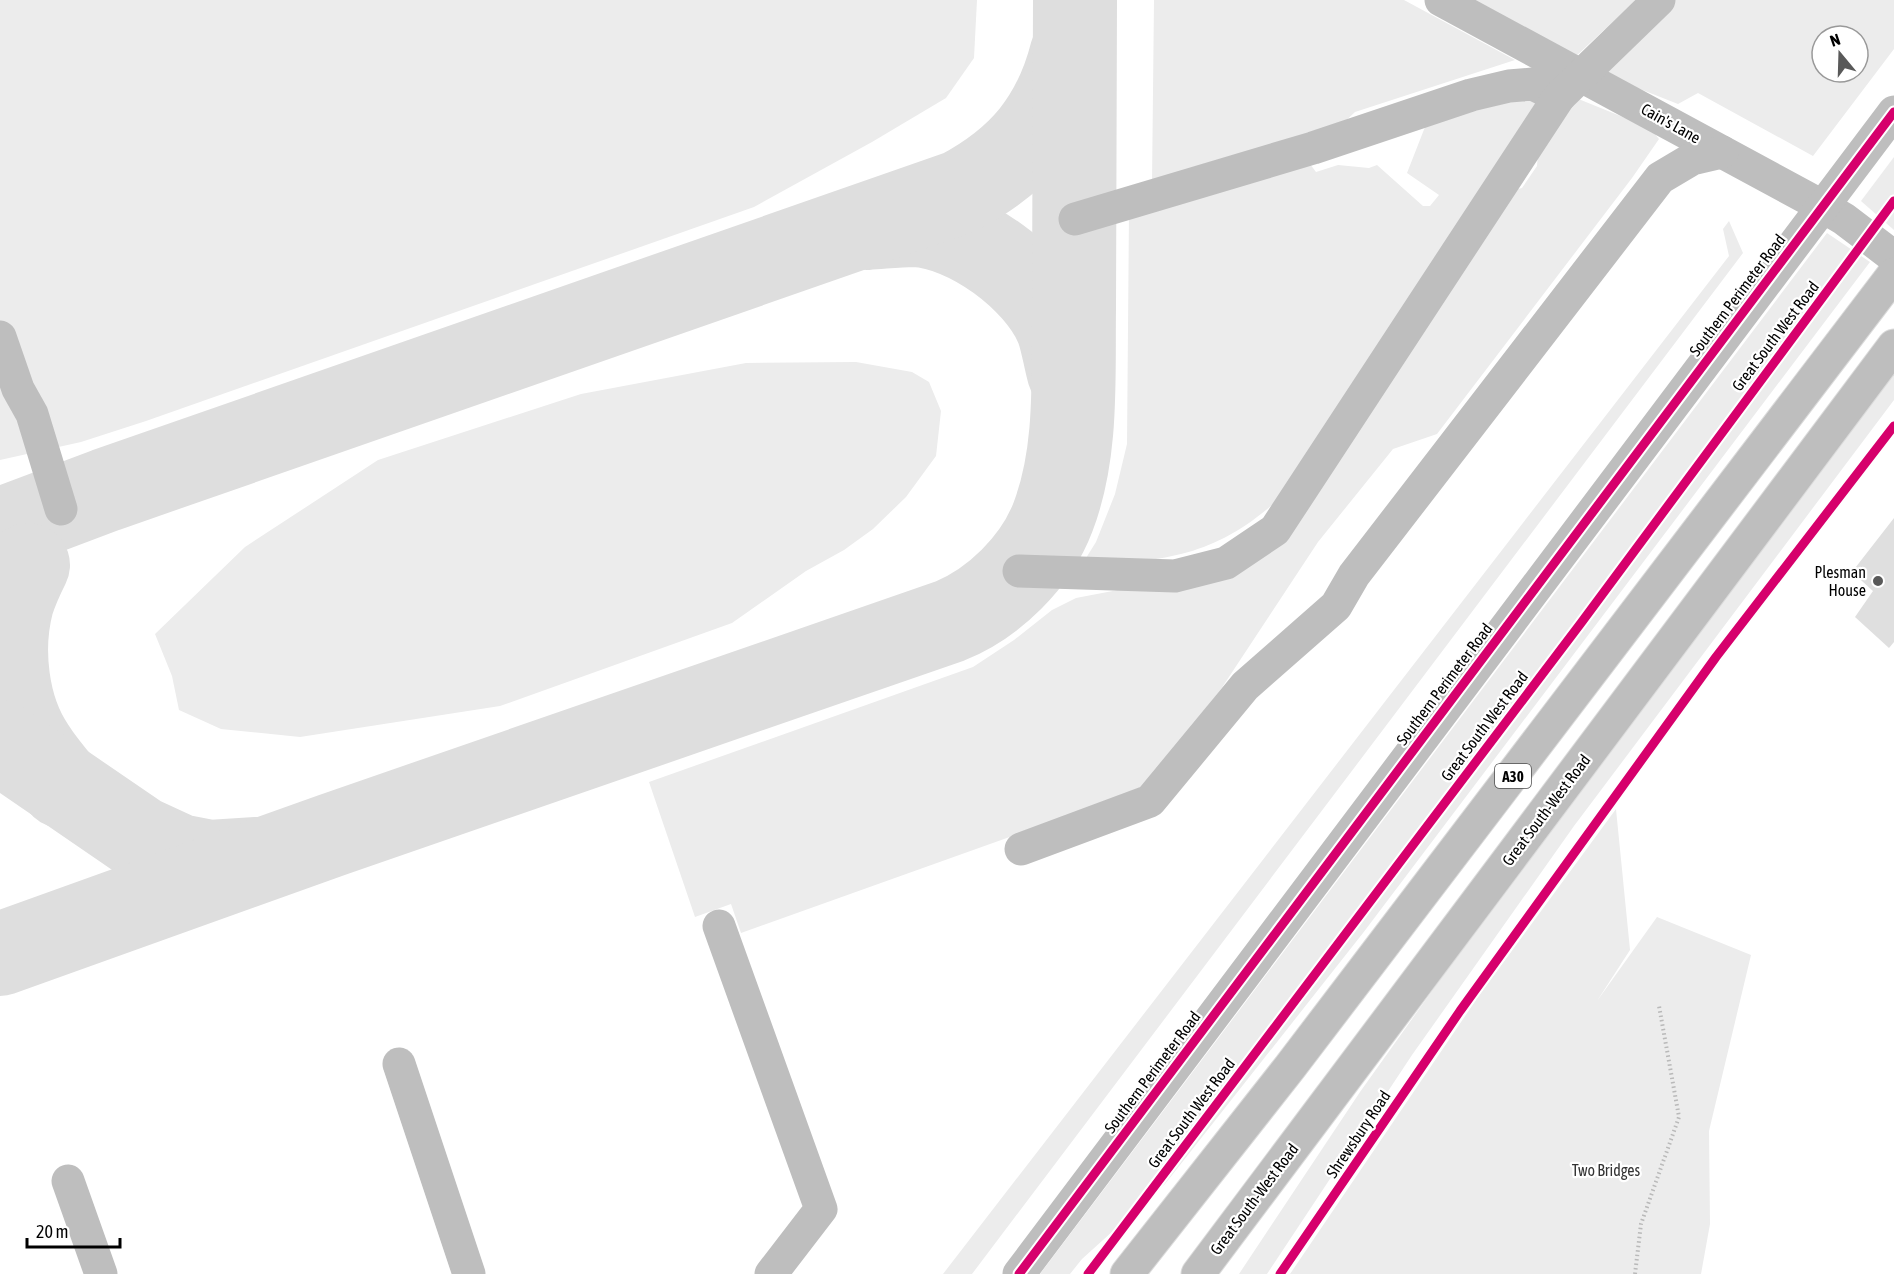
<svg xmlns="http://www.w3.org/2000/svg" width="1894" height="1274" viewBox="0 0 1894 1274" font-family="'Asap Condensed',sans-serif">
<style>
.green{fill:#ececec;fill-rule:evenodd}
.lines{fill:none;stroke-linecap:round;stroke-linejoin:round}
.taxiway{stroke:#dedede;stroke-width:84}
.building{fill:#dfdfdf}
.highway-casing{stroke:#dbdbdb;stroke-width:35}
.path{stroke:#b9b9b9;stroke-width:4;stroke-dasharray:1.5 3;stroke-linecap:butt}
.minor{stroke:#bebebe;stroke-width:33}
.highway{stroke:#bebebe;stroke-width:33}
.cycleway-casing{stroke:#fff;stroke-width:13}
.cycleway{stroke:#d6006c;stroke-width:9}
.poi-dot{fill:#595959;stroke:#fff;stroke-width:2}
.labels{text-anchor:middle;dominant-baseline:central;stroke-width:4.5;stroke-linejoin:round;paint-order:stroke}
.shield{fill:#fff;stroke:#4c4c4c;stroke-width:1.5}
.shield-label{font-size:15px;font-weight:bold;fill:#000}
.street-label{font-size:16px;fill:#000;stroke:#fff}
.poi-label{font-size:16px;fill:#000;stroke:#fff;text-anchor:end}
.park-label{font-size:16px;fill:#333;stroke:#fff}
</style>
<rect width="100%" height="100%" fill="#fff"/>
<g class="green">
<path d="M0,0H977L974,58L946,98L872,142L754,207L146,421L81,442L0,460Z"/>
<path d="M1154,0H1404L1515,60L1355,112L1335,131L1152,183Z"/>
<path d="M1455,0H1636L1573,59Z"/>
<path d="M1675,0H1894V49L1813,156L1698,93L1678,104L1607,76L1603,67ZM1822,36H1858V72H1822Z"/>
<path d="M1514,95L1526,96L1536,104L1280,498C1214,558 1166,560 1081,566L1096,542L1115,494L1127,444L1129,212L1310,164L1316,172L1338,165L1369,168L1377,165L1423,206H1430L1439,195L1407,173L1425,127Z"/>
<path d="M1576,98L1650,128L1659,139L1632,178L1437,434L1393,449L1318,542L1221,689L1141,790L741,933L731,904L695,917L649,782L973,667L1014,640L1052,610L1076,598L1207,573L1255,553L1510,191L1522,188L1537,166L1539,141Z"/>
<path d="M1894,157V230L1861,201Z"/>
<path d="M1729,221L1743,253L972,1274H943L1729,256L1723,229Z"/>
<path d="M1827,233L1870,262L1363,933L1165,1184L1082,1259L1070,1274H1040Z"/>
<path d="M856,362L912,372L929,382L941,411L936,456L906,497L873,529L844,550L806,571L732,623L500,706L300,737L221,729L179,710L172,676L155,634L245,547L378,460L581,394L746,363Z"/>
<path d="M1894,367V400L1574,826L1412,1055L1267,1274H1239L1360,1092L1514,876Z"/>
<path d="M1616,809L1630,950L1597,1001L1657,917L1751,955L1709,1131L1710,1224L1701,1274H1290L1478,997Z"/>
</g>
<g class="lines">
<g class="taxiway">
<path d="M867,228C883,227 898,225 914,225C967,227 1038,279 1058,329C1063,343 1065,359 1069,373"/>
<path d="M0,530L106,490L960,192C1020,160 1055,119 1072,52"/>
<path d="M28,565C22,577 16,590 12,603C0,649 6,709 34,749C42,762 53,774 62,786"/>
<path d="M0,742L140,838L179,856L210,862L257,859"/>
<path d="M0,954L332,835L950,621C994,603 1036,562 1053,517C1078,452 1073,377 1074,309C1075,206 1075,103 1075,0"/>
</g>
</g>
<path class="building" d="M1894,518V642L1889,648L1855,617L1873,591L1852,572Z"/>
<g class="lines">
<defs>
<g id="highway">
<path d="M1127,1274L1290,1067L1894,274"/>
<path d="M1198,1274L1894,346"/>
</g>
</defs>
<use href="#highway" class="highway-casing"/>
<path class="path" d="M1635,1274L1641,1224L1679,1117L1659,1006"/>
<g class="minor">
<path d="M1441,0L1822,206L1844,219L1894,257"/>
<path d="M1075,219L1313,148L1471,95L1509,86L1533,84L1559,97"/>
<path d="M0,337L18,389L32,414L61,509"/>
<path d="M1019,571L1175,576L1226,563L1275,530L1559,97L1659,0"/>
<path d="M1021,849L1150,801L1245,686L1336,606L1354,575L1660,178L1692,159L1722,152"/>
<path d="M719,926L821,1209L771,1274"/>
<path d="M399,1064L469,1274"/>
<path d="M68,1181L101,1274"/>
<path d="M1019,1274L1894,112"/>
</g>
<use href="#highway" class="highway"/>
<defs>
<g id="cycleway">
<path d="M1019,1274L1894,112"/>
<path d="M1088,1274L1581,623L1894,201"/>
<path d="M1280,1274L1460,1011L1716,657L1894,426"/>
</g>
</defs>
<use href="#cycleway" class="cycleway-casing"/>
<use href="#cycleway" class="cycleway"/>
</g>
<circle class="poi-dot" cx="1878" cy="581" r="6"/>
<g class="labels">
<rect class="shield" x="1495" y="764" width="36" height="24" rx="4.5"/>
<g class="shield-label">
<text x="1513" y="776">A30</text>
</g>
<g class="street-label">
<text transform="translate(1671 123) rotate(29)">Cain's Lane</text>
<text transform="translate(1737 295) rotate(-53)">Southern Perimeter Road</text>
<text transform="translate(1775 336) rotate(-53)">Great South West Road</text>
<text transform="translate(1444 684) rotate(-53)">Southern Perimeter Road</text>
<text transform="translate(1484 726) rotate(-53)">Great South West Road</text>
<text transform="translate(1546 810) rotate(-53)">Great South-West Road</text>
<text transform="translate(1152 1072) rotate(-53)">Southern Perimeter Road</text>
<text transform="translate(1191 1113) rotate(-53)">Great South West Road</text>
<text transform="translate(1358 1134) rotate(-56)">Shrewsbury Road</text>
<text transform="translate(1254 1199) rotate(-53)">Great South-West Road</text>
</g>
<g class="poi-label">
<text x="1866" y="572">Plesman<tspan x="1866" dy="18">House</tspan></text>
</g>
<g class="park-label">
<text x="1606" y="1170">Two Bridges</text>
</g>
</g>
<g transform="translate(1840 54) rotate(341)"><circle r="28" fill="#ffffff" stroke="#999999" stroke-width="1.5"/>
<path d="M0-4.5L10 22L0 15L-10 22Z" fill="#595959"/>
<text y="-9" font-size="16" font-weight="bold" text-anchor="middle" fill="#000000">N</text>
</g>
<path d="M27 1238v9h93v-9" fill="none" stroke="#000000" stroke-width="3"/>
<text x="36" y="1238" font-size="18" fill="#000000" stroke="#ffffff" stroke-width="4.5" paint-order="stroke">20 m</text>
</svg>
